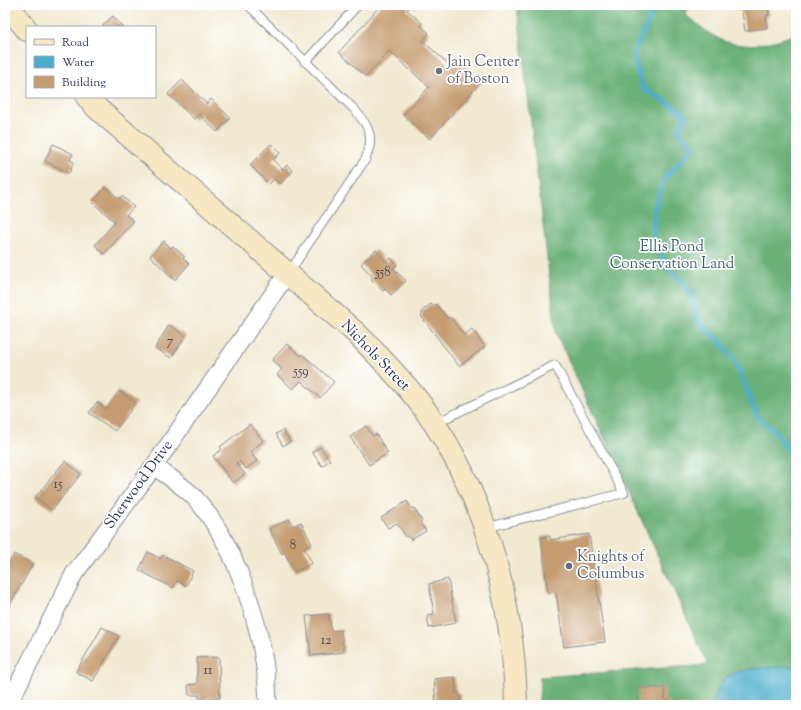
<svg xmlns="http://www.w3.org/2000/svg" width="801" height="710" viewBox="0 0 801 710" font-family="'Sorts Mill Goudy',serif">
<style>
.forest{fill:#6ab177;stroke:#42706a}
.water{fill:#4cadcb;stroke:#346e94}
.lines{fill:none;stroke-linecap:round;stroke-linejoin:round}
.stream{stroke:#4cadcb;stroke-width:5}
.building{fill:#c59c6f}
.lane-casing{stroke:#868c97;stroke-width:10}
.street-casing{stroke:#868c97;stroke-width:19}
.secondary-casing{stroke:#868c97;stroke-width:24}
.lane{stroke:#fff;stroke-width:8}
.street{stroke:#fff;stroke-width:17}
.secondary{stroke:#f7e8c3;stroke-width:22}
.worship-dot{fill:#6b7280;stroke:#fff;stroke-width:1.5}
.service-dot{fill:#5c6f8a;stroke:#fff;stroke-width:1.5}
.labels{text-anchor:middle;dominant-baseline:central;stroke-width:3.5;stroke-linejoin:round;paint-order:stroke}
.number-label{font-size:13px;fill:#464a62}
.worship-label{font-size:15px;fill:#5b616d;stroke:#fff;text-anchor:start}
.park-label{font-size:15px;fill:#3a5f6c;stroke:#fff}
.street-label{font-size:15px;fill:#1b2f5e;stroke:#fff}
.service-label{font-size:15px;fill:#4e5e75;stroke:#fff;text-anchor:start}
</style>
<rect width="100%" height="100%" fill="#fff"/>
<filter id="ink" filterUnits="userSpaceOnUse"><feTurbulence type="fractalNoise" baseFrequency=".025" numOctaves="2"/><feDisplacementMap in="SourceGraphic" scale="8" xChannelSelector="R" yChannelSelector="G"/><feConvolveMatrix kernelMatrix="1 2 1 2 8 2 1 2 1" color-interpolation-filters="sRGB"/></filter>
<filter id="wash" filterUnits="userSpaceOnUse"><feTurbulence type="fractalNoise" baseFrequency=".012" numOctaves="4" result="noise"/><feDisplacementMap in="SourceGraphic" scale="16" xChannelSelector="R" yChannelSelector="G"/><feGaussianBlur stdDeviation="0.9" result="paint"/><feColorMatrix in="noise" values="0 0 0 0 0 0 0 0 0 0 0 0 0 0 0 0 0 1.4 0 .05"/><feComposite in="paint" operator="in"/></filter>
<g filter="url(#wash)">
<rect width="100%" height="100%" fill="#f1e9d0"/>
<path class="forest" d="M517,5H690L685,15C697,23 710,36 724,41C747,50 774,42 796,34V705H539L540,677L708,665L556,333Z"/>
<path class="water" d="M796,666V705H714C716,696 717,687 724,679C737,666 778,668 796,666Z"/>
<g class="lines">
<path class="stream" d="M656,5L633,55L643,89L664,100L686,116L678,130L693,148L664,179L656,204L653,225L654,241L668,269L686,285L693,301L696,319L722,344L735,361L758,418L775,431L796,462"/>
</g>
<g id="blocks">
<g class="building">
<path d="M381,5H407L409,7L407,10L422,23L420,25L429,33L423,41L449,65L455,59L481,82L430,139L403,115L429,87L389,51L366,77L339,52Z"/>
<path d="M741,5H768L769,15L766,16L767,28L745,31Z"/>
<path d="M113,16L123,27H101Z"/>
<path d="M182,80L207,104L211,99L230,118L217,132L199,114L194,119L168,94Z"/>
<path d="M53,144L73,154L70,160L74,162L69,173L45,161Z"/>
<path d="M271,144L280,153L273,160L283,170L287,165L293,171L280,184L274,179L269,184L250,165Z"/>
<path d="M106,187L119,199L122,196L134,207L126,215L134,221L104,254L95,245L115,222L92,202Z"/>
<path d="M164,241L171,248L173,246L185,257L183,258L189,264L175,280L150,256Z"/>
<path d="M376,250L386,262L391,258L397,265L393,268L406,281L391,295L385,289L383,291L371,279L373,277L361,264Z"/>
<path d="M431,304L433,306L436,304L448,319L450,317L464,335L472,329L485,347L459,366L421,316L423,314L421,312Z"/>
<path d="M5,308L8,332H5Z"/>
<path d="M169,325L186,336L171,358L155,348Z"/>
<path d="M287,344L301,356L302,354L334,382L320,398L301,381L293,389L277,375L282,369L272,360Z"/>
<path d="M119,391L136,403L115,431L89,413L97,402L106,409Z"/>
<path d="M250,424L263,441L250,452L257,461L246,469L239,461L236,463L245,474L233,483L213,456L222,449L220,447Z"/>
<path d="M366,426L373,436L376,434L388,453L369,465L350,437Z"/>
<path d="M283,430L290,442L283,446L276,434Z"/>
<path d="M320,447L330,460L322,466L312,452Z"/>
<path d="M65,461L81,474L52,510L35,497Z"/>
<path d="M407,501L412,509L414,508L422,521L420,522L426,531L411,540L408,536L406,537L397,523L388,528L381,518Z"/>
<path d="M289,519L293,526L301,522L312,544L304,548L312,563L295,572L284,552L282,554L269,529Z"/>
<path d="M589,534L605,642L564,647L556,592L548,593L541,537L550,536V540Z"/>
<path d="M148,552L161,559L163,555L193,571L186,586L177,581L173,588L139,570Z"/>
<path d="M14,554L33,564L5,613V570Z"/>
<path d="M448,579L456,623L429,628L427,615L434,614L429,584Z"/>
<path d="M329,614L331,631L341,630L344,652L311,656L306,616Z"/>
<path d="M102,627L119,636L93,681L76,672Z"/>
<path d="M219,657L220,698H199V695H189L188,685L197,684V658Z"/>
<path d="M455,677L456,693H460L461,705H436L434,679Z"/>
<path d="M638,688H665V701H671V705H638Z"/>
</g>
</g>
</g>
<g filter="url(#ink)">
<use href="#blocks" fill-opacity="0" stroke="#868c97" stroke-width="1"/>
<g class="lines">
<defs>
<g id="lane">
<path d="M248,5L354,109C370,127 375,138 365,160L288,274"/>
<path d="M305,62L358,5"/>
<path d="M436,423L555,365L624,493L485,528"/>
</g>
<g id="street">
<path d="M154,466C167,476 184,486 195,498C239,547 267,640 268,705"/>
<path d="M8,705L74,574L154,466L287,274"/>
</g>
<g id="secondary">
<path d="M8,5L27,30"/>
<path d="M87,97L98,109L356,333C377,354 397,375 416,398C482,482 514,599 516,705"/>
</g>
</defs>
<use href="#lane" class="lane-casing"/>
<use href="#street" class="street-casing"/>
<use href="#secondary" class="secondary-casing"/>
<use href="#lane" class="lane"/>
<use href="#street" class="street"/>
<use href="#secondary" class="secondary"/>
</g>
</g>
<circle class="worship-dot" cx="439" cy="71" r="4"/>
<circle class="service-dot" cx="569" cy="566" r="4"/>
<g class="labels">
<g class="number-label">
<text x="383" y="273">558</text>
<text x="170" y="342">7</text>
<text x="301" y="372">559</text>
<text x="58" y="485">15</text>
<text x="293" y="546">8</text>
<text x="326" y="641">12</text>
<text x="208" y="671">11</text>
</g>
<g class="worship-label">
<text x="447" y="62">Jain Center<tspan x="447" dy="17">of Boston</tspan></text>
</g>
<g class="park-label">
<text x="672" y="247">Ellis Pond<tspan x="672" dy="17">Conservation Land</tspan></text>
</g>
<g class="street-label">
<text transform="translate(375 356) rotate(46)">Nichols Street</text>
<text transform="translate(139 485) rotate(-54)">Sherwood Drive</text>
</g>
<g class="service-label">
<text x="577" y="557">Knights of<tspan x="577" dy="17">Columbus</tspan></text>
</g>
</g>
<rect width="801" height="710" fill="none" stroke="#fff" stroke-width="20"/>
<rect x="26" y="26" width="130" height="72" fill="#ffffff" stroke="#a4acbf"/>
<rect x="34" y="39" width="20" height="6" fill="#f7e8c3" stroke="#a4acbf"/>
<text x="62" y="46" font-size="12" fill="#1b2f5e">Road</text>
<rect x="34" y="56" width="20" height="12" fill="#4cadcb" stroke="#a4acbf"/>
<text x="62" y="66" font-size="12" fill="#1b2f5e">Water</text>
<rect x="34" y="76" width="20" height="12" fill="#c59c6f" stroke="#a4acbf"/>
<text x="62" y="86" font-size="12" fill="#1b2f5e">Building</text>
</svg>
